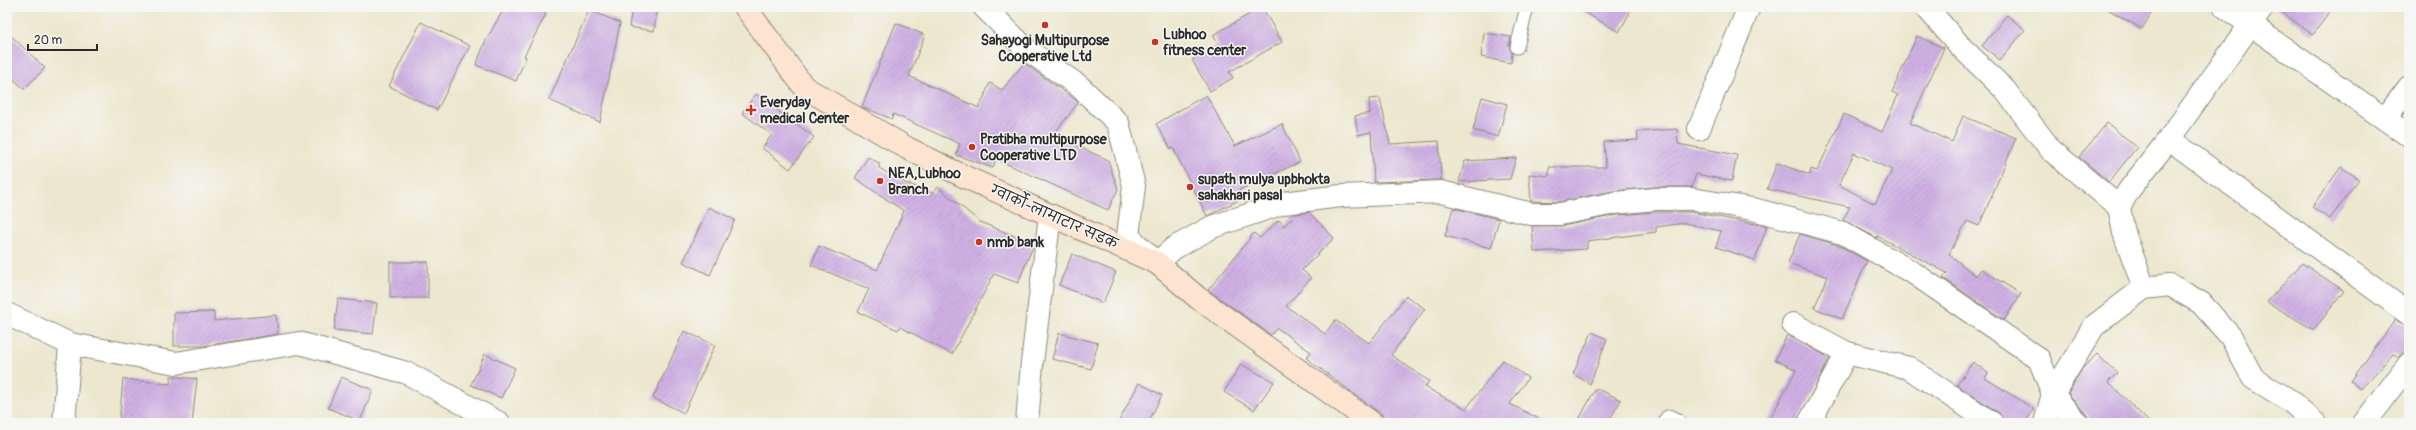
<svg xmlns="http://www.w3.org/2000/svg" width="2416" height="430" viewBox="0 0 2416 430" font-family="Pangolin,'Playpen Sans Deva',sans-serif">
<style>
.building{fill:url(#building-hatch);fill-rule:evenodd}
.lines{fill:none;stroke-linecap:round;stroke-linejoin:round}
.lane-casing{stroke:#8c897c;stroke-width:15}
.street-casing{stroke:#8c897c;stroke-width:24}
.secondary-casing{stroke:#8c897c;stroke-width:24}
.lane{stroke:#fff;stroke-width:13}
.street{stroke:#fff;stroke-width:22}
.secondary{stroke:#fde4d1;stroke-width:22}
.poi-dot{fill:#c8321e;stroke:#f6f6f2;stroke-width:1.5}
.labels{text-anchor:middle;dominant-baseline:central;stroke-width:3;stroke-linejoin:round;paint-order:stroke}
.poi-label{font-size:14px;font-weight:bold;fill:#2b2b2b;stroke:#f6f6f2;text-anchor:start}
.street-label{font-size:14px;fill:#2b2b2b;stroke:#f6f6f2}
</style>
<defs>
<pattern id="building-hatch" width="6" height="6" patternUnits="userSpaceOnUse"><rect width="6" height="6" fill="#cfb1e4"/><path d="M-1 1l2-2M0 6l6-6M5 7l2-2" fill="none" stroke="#b298c4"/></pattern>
</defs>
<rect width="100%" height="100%" fill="#f6f6f2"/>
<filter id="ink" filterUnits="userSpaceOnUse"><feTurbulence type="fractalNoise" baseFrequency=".025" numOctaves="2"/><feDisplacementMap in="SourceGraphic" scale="8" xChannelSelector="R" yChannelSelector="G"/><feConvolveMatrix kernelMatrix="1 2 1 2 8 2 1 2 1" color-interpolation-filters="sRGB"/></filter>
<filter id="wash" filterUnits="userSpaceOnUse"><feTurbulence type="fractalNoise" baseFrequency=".012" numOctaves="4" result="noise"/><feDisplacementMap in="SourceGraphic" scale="16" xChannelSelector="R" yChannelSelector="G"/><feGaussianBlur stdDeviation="0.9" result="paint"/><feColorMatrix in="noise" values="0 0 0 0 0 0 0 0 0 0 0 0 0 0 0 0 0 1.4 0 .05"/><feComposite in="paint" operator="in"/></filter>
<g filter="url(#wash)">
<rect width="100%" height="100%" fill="#ece7ce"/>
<g id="blocks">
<g class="building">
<path d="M505,7H533L546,14L524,56L526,57L516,81L476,65L486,40Z"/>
<path d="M632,7H657L654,31L629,27Z"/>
<path d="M1262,7L1282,42L1229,72L1233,78L1210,91L1192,60L1219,45L1213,35Z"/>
<path d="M1575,7H1633L1619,32Z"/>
<path d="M2104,7H2155L2142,29Z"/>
<path d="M2275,7H2333L2313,35Z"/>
<path d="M589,10L620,23L600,122L549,100Z"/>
<path d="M2007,15L2025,30L2000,60L1982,46Z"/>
<path d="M421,22L470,46L437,110L389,86Z"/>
<path d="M896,23L925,35L909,76L979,108L990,83L1002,90L1024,63L1077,101L1078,103L1053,135L1108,160L1118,189L1108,210L996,159L993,168L956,155L960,144L893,114L892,119L862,107Z"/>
<path d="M7,32L45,68L24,89L7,73Z"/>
<path d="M1484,33L1511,37L1509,45L1512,53L1511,63L1481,57Z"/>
<path d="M1917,36L1944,48L1910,123L1952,142L1963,116L2016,138L1979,226L1967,221L1949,254L1976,276L1981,269L2021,294L2004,320L1943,278L1947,273L1877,236V238L1843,220L1850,207L1767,189L1777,163L1810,175L1811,169L1817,171L1844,114L1882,132L1898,95L1892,92ZM1854,153L1892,170L1875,204L1839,185Z"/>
<path d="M756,94L814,137L790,169L762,148L772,135L742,113Z"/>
<path d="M1206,95L1235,146L1282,124L1300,162L1239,190L1243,198L1207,216L1173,148L1171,149L1156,124Z"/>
<path d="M1482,97L1507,104L1498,137L1473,130Z"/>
<path d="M1380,98L1390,144L1439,141L1441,180L1374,182L1371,132L1358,135L1355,116L1370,113L1369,99Z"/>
<path d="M2107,123L2137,147L2109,182L2079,157Z"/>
<path d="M1677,129L1678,144L1737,155L1732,181L1696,174L1692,187H1654L1613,191L1559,202L1531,201L1529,174L1549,176V167H1606L1604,142L1638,140L1637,132Z"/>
<path d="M868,157L879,163V168L905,183L933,193L938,187L980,222L1034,244L1018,283L994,274L952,354L900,327L898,330L858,312L869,289L811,265L819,246L877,270L904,211L855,178Z"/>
<path d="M1516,158L1510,179L1459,182L1465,161Z"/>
<path d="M2341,167L2359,179L2330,219L2312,207Z"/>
<path d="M709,207L735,220L710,275L683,262Z"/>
<path d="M1453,208L1499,219L1491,248L1445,236Z"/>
<path d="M1309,212L1334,238L1302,270L1311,278L1286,306L1325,334L1335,320L1369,343L1406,296L1425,309L1391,355L1429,381L1425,387L1466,409L1503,360L1528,378L1510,404L1547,423H1393L1306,358L1311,352L1277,328L1271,335L1208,290L1254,233L1260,238L1279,220L1284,226L1296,214Z"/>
<path d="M1656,212H1691L1767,226L1755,260L1716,247L1721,231L1685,223L1656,227V232L1587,241V249L1534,252L1532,226H1562L1617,215Z"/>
<path d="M1800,234L1838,245L1867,261L1842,319L1814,308L1828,277L1788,263Z"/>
<path d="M1072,254L1116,272L1103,303L1059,285Z"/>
<rect x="390" y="262" width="38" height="36"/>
<path d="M2302,263L2344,291L2314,330L2267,302Z"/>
<path d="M338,299L377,303L373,334L334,330Z"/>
<path d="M214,312V321L276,315L278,334L204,346H174V313Z"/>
<path d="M2395,320L2409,326V348L2399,357L2393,354L2361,389L2351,381Z"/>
<path d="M684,331L715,345L684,413L653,398Z"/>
<path d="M1592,332L1607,339L1590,384L1573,374Z"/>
<path d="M1059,333L1098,343L1091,369L1052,359Z"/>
<path d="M1787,335L1830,358L1797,423H1768L1796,370L1775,360Z"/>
<path d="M485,354L515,368L501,398L471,385Z"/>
<path d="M2097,354L2117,373L2108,382L2150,423H2089L2087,415L2068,393L2082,369Z"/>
<path d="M1973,362L1988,373L1985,378L2034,409L2025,423H2004L1999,413L1957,385Z"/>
<path d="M1241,364L1274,382L1254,410L1224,392Z"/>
<path d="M171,376L197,379L192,423H119L123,379L170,384Z"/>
<path d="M341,377L373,390L360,421L328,408Z"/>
<path d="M1139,383L1162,395L1148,423H1118Z"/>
<path d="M1596,388L1621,400L1608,423H1577Z"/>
</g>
</g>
</g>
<g filter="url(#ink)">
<use href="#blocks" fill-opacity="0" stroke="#8c897c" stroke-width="1"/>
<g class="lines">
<defs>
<path id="lane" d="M1517,47L1527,7"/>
<g id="street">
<path d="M984,7L1026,49L1079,86L1118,123L1134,186L1128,236L1157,263L1174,248L1212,227L1283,203L1341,196L1441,192L1532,214H1560L1615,203L1655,199H1692L1753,209L1843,233L1915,274L2039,359L2053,394L2077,423"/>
<path d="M1926,7L1961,47L2005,90L2051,150L2119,207"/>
<path d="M2225,7L2409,136"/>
<path d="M2385,119L2409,87"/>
<path d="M1699,129L1749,7"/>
<path d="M2169,139L2409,314"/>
<path d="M2144,288L2124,233L2119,207L2129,190L2169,139L2263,7"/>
<path d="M7,314L70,344L176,363L299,343L407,373L499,423"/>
<path d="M1793,324L1847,353L1909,368L1992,423"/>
<path d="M1670,421L1674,423"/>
<path d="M64,423L70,344"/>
<path d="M1027,423L1032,363L1050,215"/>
<path d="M1809,423L1847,353"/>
<path d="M2045,423L2053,394L2094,326L2144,288L2170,285L2201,303L2231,337L2253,378L2289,400L2315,423"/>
<path d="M2364,423L2409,364"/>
</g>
<path id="secondary" d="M745,7L804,87L907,148L963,176L1157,263L1198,298L1372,423"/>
</defs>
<use href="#lane" class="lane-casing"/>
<use href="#street" class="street-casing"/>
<use href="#secondary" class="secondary-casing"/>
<use href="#lane" class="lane"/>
<use href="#street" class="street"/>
<use href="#secondary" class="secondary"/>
</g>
</g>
<g class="poi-dot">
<circle cx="1045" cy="25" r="4"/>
<circle cx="1155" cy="42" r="4"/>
<path d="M749 104h4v4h4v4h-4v4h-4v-4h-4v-4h4z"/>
<circle cx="972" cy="147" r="4"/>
<circle cx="880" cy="181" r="4"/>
<circle cx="1190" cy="187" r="4"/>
<circle cx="979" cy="242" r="4"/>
</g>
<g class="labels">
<g class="poi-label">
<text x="1163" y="34">Lubhoo<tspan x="1163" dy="16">fitness center</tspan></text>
<text x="1045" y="40" text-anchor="middle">Sahayogi Multipurpose<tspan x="1045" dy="16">Cooperative Ltd</tspan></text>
<text x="760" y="102">Everyday<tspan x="760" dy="16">medical Center</tspan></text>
<text x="980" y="139">Pratibha multipurpose<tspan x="980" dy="16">Cooperative LTD</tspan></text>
<text x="888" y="173">NEA,Lubhoo<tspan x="888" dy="16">Branch</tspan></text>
<text x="1198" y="179">supath mulya upbhokta<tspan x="1198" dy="16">sahakhari pasal</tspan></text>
<text x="987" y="242">nmb bank</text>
</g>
<g class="street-label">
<text transform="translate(1054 217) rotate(24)">ग्वार्को-लामाटार सडक</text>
</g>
</g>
<rect width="2416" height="430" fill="none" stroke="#f6f6f2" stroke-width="24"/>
<path d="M28 44v6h69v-6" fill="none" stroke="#2b2b2b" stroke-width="2"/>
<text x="34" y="44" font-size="12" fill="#2b2b2b" stroke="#f6f6f2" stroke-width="3" paint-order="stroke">20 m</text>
</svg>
